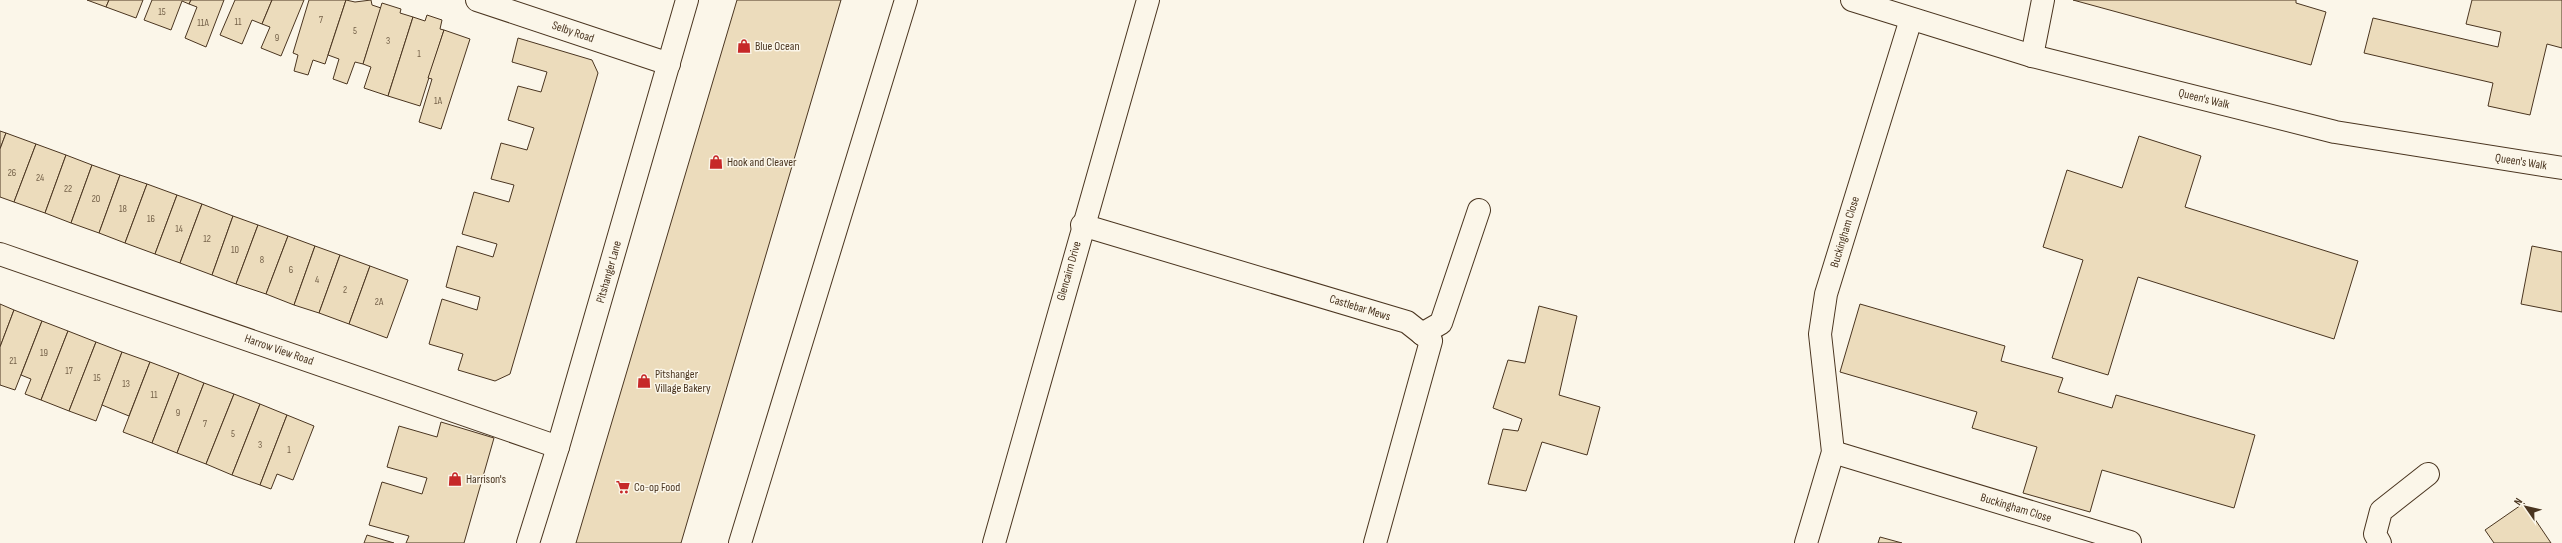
<svg xmlns="http://www.w3.org/2000/svg" width="2562" height="543" viewBox="0 0 2562 543" font-family="'Sofia Sans Condensed',sans-serif">
<style>
.building{fill:#ecdcbc;stroke:#4a3520}
.lines{fill:none;stroke-linecap:round;stroke-linejoin:round}
.minor-casing{stroke:#4a3520;stroke-width:24}
.minor{stroke:#fbf6e9;stroke-width:22}
.labels{text-anchor:middle;dominant-baseline:central;stroke-width:3;stroke-linejoin:round;paint-order:stroke}
.number-label{font-size:10px;fill:#725f47}
.street-label{font-size:12px;fill:#4a3520;stroke:#fbf6e9}
.poi-label{font-size:12px;fill:#4a3520;stroke:#fbf6e9;text-anchor:start}
</style>
<rect width="100%" height="100%" fill="#fbf6e9"/>
<g class="building">
<path d="M87,0H109L106,7Z"/>
<path d="M109,0H143L136,18L106,7Z"/>
<path d="M152,0H191L189,4L182,1L171,30L144,20Z"/>
<path d="M191,0H224L206,47L185,38L197,7L189,4Z"/>
<path d="M235,0H272L262,24L252,20L242,44L220,35Z"/>
<path d="M272,0H304L281,56L261,48L270,27L262,24Z"/>
<path d="M309,0H346L325,64L313,60L308,75L294,71L298,55L293,53Z"/>
<path d="M346,0L355,2L371,0L372,5L381,8L363,64L355,62L347,84L333,79L339,59L328,55Z"/>
<path d="M737,0H841L681,543H576Z"/>
<path d="M2073,0H2296V3L2326,12L2311,65Z"/>
<path d="M2472,0H2562V48L2547,44L2530,115L2488,106L2493,83L2364,53L2373,18L2498,47L2501,32L2466,24Z"/>
<path d="M382,3L401,9L400,13L413,17L388,96L364,88L371,67L363,64Z"/>
<path d="M427,15L442,20L440,29L444,30L420,106L388,96L413,17L425,21Z"/>
<path d="M444,30L470,39L441,129L419,122L432,79L428,78Z"/>
<path d="M518,38L592,60L598,73L510,374L495,381L458,370L463,354L429,344L442,299L477,310L480,297L446,287L457,246L493,257L497,244L462,234L474,192L509,202L514,185L491,179L501,143L527,150L534,128L508,120L518,86L541,92L547,72L512,62Z"/>
<path d="M0,131L6,133L0,149Z"/>
<path d="M6,133L36,144L14,202L0,197V149Z"/>
<path d="M2139,136L2201,156L2185,207L2358,261L2334,339L2138,277L2108,375L2052,358L2083,260L2043,247L2067,170L2122,188Z"/>
<path d="M36,144L66,155L45,213L14,202Z"/>
<path d="M66,155L92,165L71,223L45,213Z"/>
<path d="M92,165L120,175L99,233L71,223Z"/>
<path d="M120,175L147,184L125,243L99,233Z"/>
<path d="M147,184L177,195L155,254L125,243Z"/>
<path d="M177,195L202,204L180,263L155,254Z"/>
<path d="M202,204L233,216L212,275L180,263Z"/>
<path d="M233,216L258,225L236,284L212,275Z"/>
<path d="M258,225L288,236L266,294L236,284Z"/>
<path d="M288,236L315,246L294,305L266,294Z"/>
<path d="M315,246L340,255L319,313L294,305Z"/>
<path d="M2532,246L2562,252V312L2521,304Z"/>
<path d="M340,255L370,266L349,324L319,313Z"/>
<path d="M370,266L408,280L387,338L349,324Z"/>
<path d="M0,304L14,310L0,347Z"/>
<path d="M1860,304L2005,346L2001,361L2063,378L2058,392L2112,408L2116,395L2255,435L2234,508L2102,470L2090,512L2023,493L2037,447L1972,428L1977,412L1840,372Z"/>
<path d="M1539,306L1577,316L1559,395L1600,407L1587,455L1542,442L1526,491L1488,484L1503,429L1518,431L1522,419L1493,408L1508,360L1525,363Z"/>
<path d="M14,310L42,321L15,390L0,385V347Z"/>
<path d="M42,321L68,331L41,400L25,394L31,379L21,375Z"/>
<path d="M68,331L96,342L69,411L41,400Z"/>
<path d="M96,342L122,352L96,421L69,411Z"/>
<path d="M122,352L150,362L129,416L102,405Z"/>
<path d="M150,362L179,373L152,443L123,432Z"/>
<path d="M179,373L204,383L177,453L152,443Z"/>
<path d="M204,383L234,394L206,464L177,453Z"/>
<path d="M234,394L260,404L232,475L206,464Z"/>
<path d="M260,404L287,415L260,485L232,475Z"/>
<path d="M287,415L314,426L293,480L277,474L271,489L260,485Z"/>
<path d="M441,422L494,438L464,543H406L409,536L369,525L382,482L422,494L427,478L387,467L399,426L437,437Z"/>
<path d="M2524,503L2551,543H2494L2485,530Z"/>
<path d="M367,535L394,543H364Z"/>
<path d="M1880,537L1902,543H1878Z"/>
</g>
<g class="lines">
<defs>
<g id="minor">
<path d="M477,0L669,64"/>
<path d="M1852,0L2032,56L2335,132L2562,168"/>
<path d="M2032,56L2043,0"/>
<path d="M1082,225L1407,322L1431,341L1375,543"/>
<path d="M0,254L558,447"/>
<path d="M1422,334L1441,323L1479,210"/>
<path d="M1833,452L2130,542"/>
<path d="M528,543L558,447L687,0"/>
<path d="M740,543L906,0"/>
<path d="M994,543L1148,0"/>
<path d="M1806,543L1833,452L1820,334L1826,294L1911,19"/>
<path d="M2380,543L2375,534L2381,511L2428,474"/>
</g>
</defs>
<use href="#minor" class="minor-casing"/>
<use href="#minor" class="minor"/>
</g>
<defs>
<symbol id="shop-bare" viewBox="-9 -9 18 18"><path d="M-5-2.5h2.3a2.7 3.5 0 0 1 5.4 0H5L5.5 6h-11ZM-1.5-2.5h3a1.5 2.3 0 0 0-3 0Z" fill="#c62828" stroke="#fbf6e9" stroke-width="2.5" paint-order="stroke"/></symbol>
<symbol id="supermarket-bare" viewBox="-9 -9 18 18"><path d="M-6-5.5h2.5l.6 2H6L4.5 2H-2.5L-4.4-4H-6ZM-1.5 3.2a1.3 1.3 0 1 0 .1 0ZM3 3.2a1.3 1.3 0 1 0 .1 0Z" fill="#c62828" stroke="#fbf6e9" stroke-width="2.5" paint-order="stroke"/></symbol>
</defs>
<g fill-rule="evenodd">
<use href="#shop-bare" x="734" y="36" width="20" height="20"/>
<use href="#shop-bare" x="706" y="152" width="20" height="20"/>
<use href="#shop-bare" x="634" y="371" width="20" height="20"/>
<use href="#shop-bare" x="445" y="469" width="20" height="20"/>
<use href="#supermarket-bare" x="613" y="477" width="20" height="20"/>
</g>
<g class="labels">
<g class="number-label">
<text x="162" y="12">15</text>
<text x="321" y="20">7</text>
<text x="238" y="22">11</text>
<text x="203" y="23">11A</text>
<text x="355" y="31">5</text>
<text x="277" y="38">9</text>
<text x="388" y="41">3</text>
<text x="419" y="54">1</text>
<text x="438" y="101">1A</text>
<text x="12" y="173">26</text>
<text x="40" y="178">24</text>
<text x="68" y="189">22</text>
<text x="96" y="199">20</text>
<text x="123" y="209">18</text>
<text x="151" y="219">16</text>
<text x="179" y="229">14</text>
<text x="207" y="239">12</text>
<text x="235" y="250">10</text>
<text x="262" y="260">8</text>
<text x="291" y="270">6</text>
<text x="317" y="280">4</text>
<text x="345" y="290">2</text>
<text x="379" y="302">2A</text>
<text x="44" y="353">19</text>
<text x="13" y="361">21</text>
<text x="69" y="371">17</text>
<text x="97" y="378">15</text>
<text x="126" y="384">13</text>
<text x="154" y="395">11</text>
<text x="178" y="413">9</text>
<text x="205" y="424">7</text>
<text x="233" y="434">5</text>
<text x="260" y="445">3</text>
<text x="289" y="450">1</text>
</g>
<g class="street-label">
<text transform="translate(573 32) rotate(19)">Selby Road</text>
<text transform="translate(2204 99) rotate(14)">Queen's Walk</text>
<text transform="translate(2521 162) rotate(9)">Queen's Walk</text>
<text transform="translate(1845 232) rotate(-73)">Buckingham Close</text>
<text transform="translate(1069 271) rotate(-74)">Glencairn Drive</text>
<text transform="translate(609 272) rotate(-74)">Pitshanger Lane</text>
<text transform="translate(1360 308) rotate(17)">Castlebar Mews</text>
<text transform="translate(279 350) rotate(19)">Harrow View Road</text>
<text transform="translate(2016 508) rotate(17)">Buckingham Close</text>
</g>
<g class="poi-label">
<text x="755" y="46">Blue Ocean</text>
<text x="727" y="162">Hook and Cleaver</text>
<text x="655" y="374">Pitshanger<tspan x="655" dy="14">Village Bakery</tspan></text>
<text x="466" y="479">Harrison's</text>
<text x="634" y="487">Co-op Food</text>
</g>
</g>
<g transform="translate(2526 507) rotate(304)" stroke="#fbf6e9" stroke-width="3" paint-order="stroke">
<path d="M0-3L7 15L0 10L-7 15Z" fill="#4a3520"/>
<text y="-6" font-size="11" font-weight="bold" text-anchor="middle" fill="#4a3520">N</text>
</g>
</svg>
